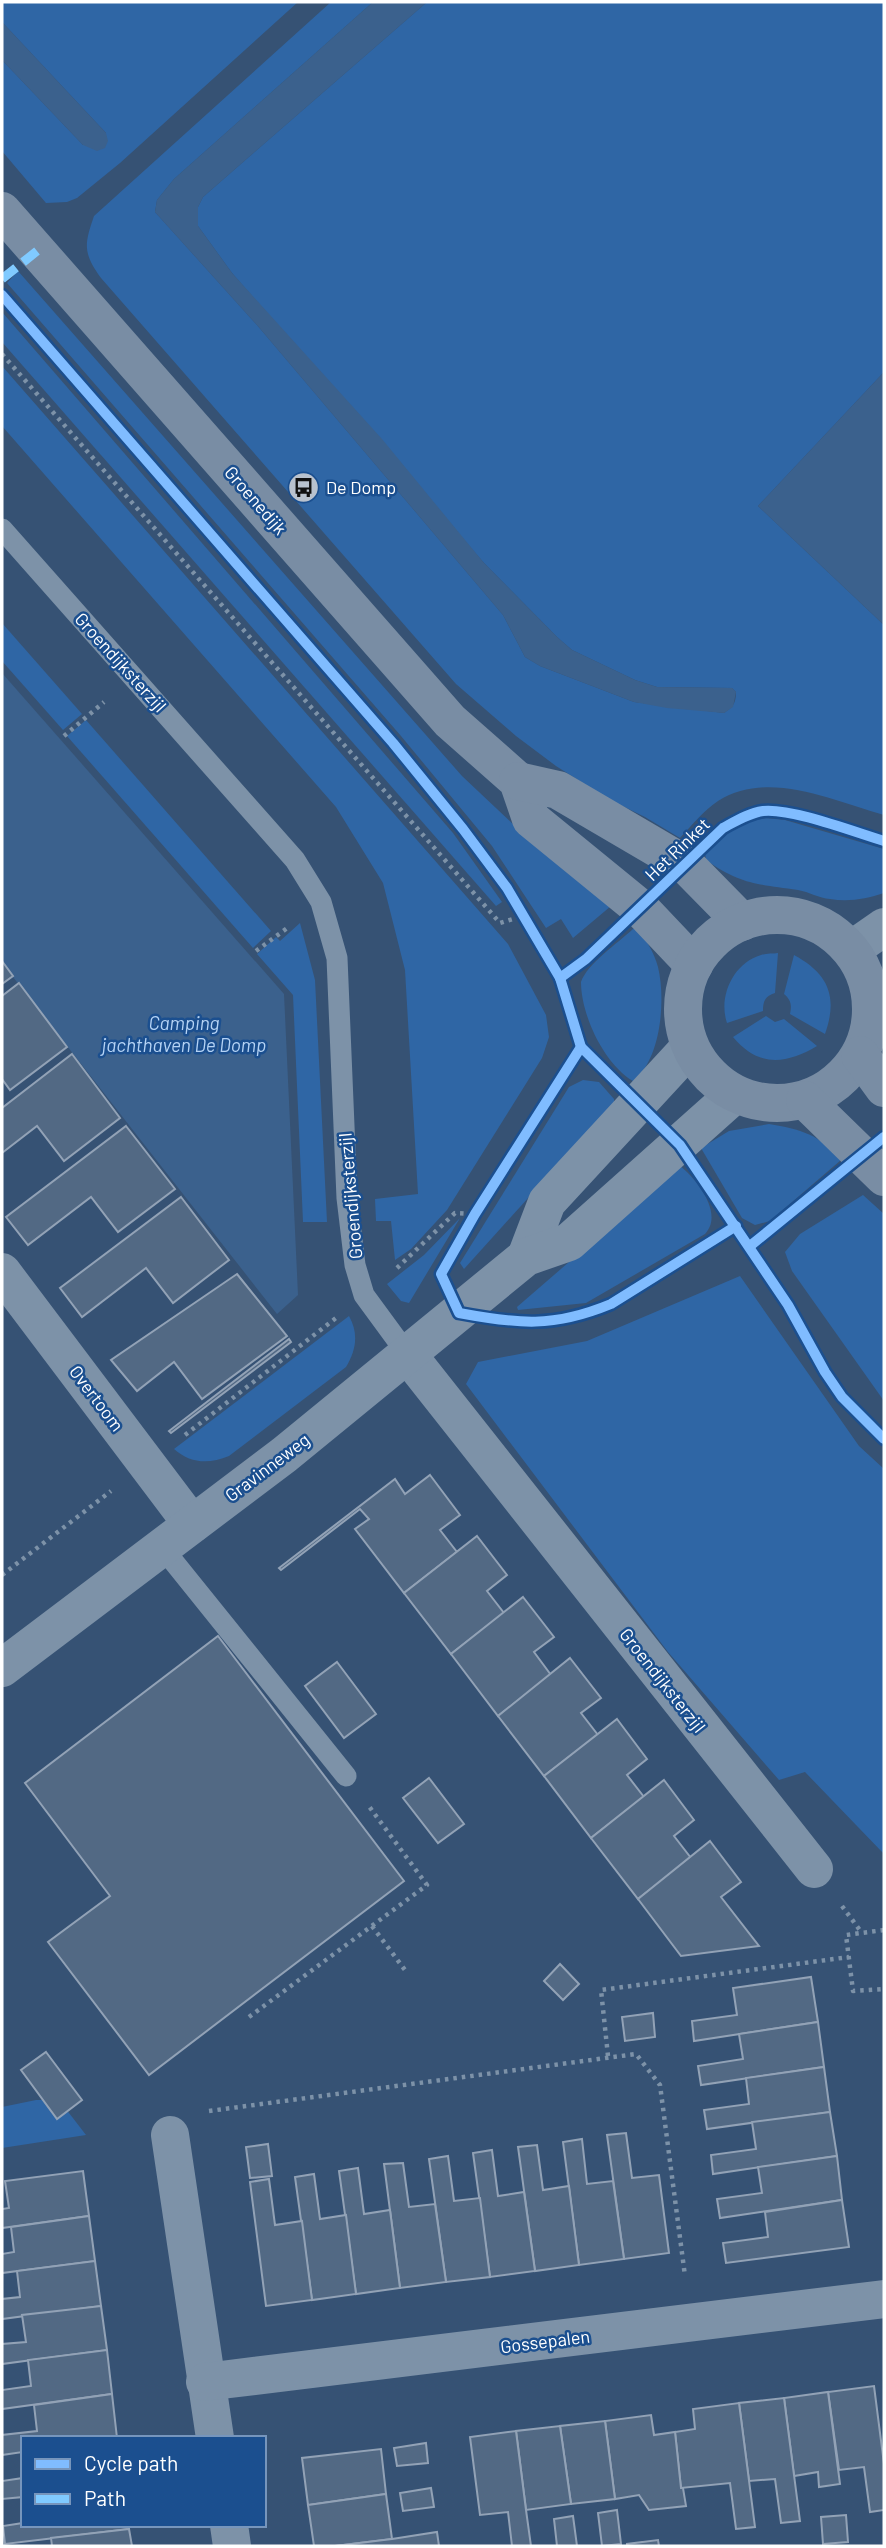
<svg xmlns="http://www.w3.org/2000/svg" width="886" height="2548" viewBox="0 0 886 2548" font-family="Barlow,sans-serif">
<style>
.green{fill:#2f66a5}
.water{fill:#3b618d}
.building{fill:#526984;stroke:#92a2b6;stroke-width:2}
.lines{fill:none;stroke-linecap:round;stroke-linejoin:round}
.path{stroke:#7d92a8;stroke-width:4.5;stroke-dasharray:3.5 5;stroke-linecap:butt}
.service{stroke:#7d92a8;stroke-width:21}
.minor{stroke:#7d92a8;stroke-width:38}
.secondary{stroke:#798da4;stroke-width:38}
.quiet{stroke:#80caff;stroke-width:9;stroke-dasharray:18 9;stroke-linecap:butt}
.cycleway-casing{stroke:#1b4f8f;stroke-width:15}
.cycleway{stroke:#80bcff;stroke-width:10}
.labels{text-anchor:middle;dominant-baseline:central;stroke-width:5;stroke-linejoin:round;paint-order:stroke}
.poi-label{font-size:18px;fill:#fff;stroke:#1b4f8f;text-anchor:start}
.street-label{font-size:18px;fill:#fff;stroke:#1b4f8f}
.water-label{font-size:19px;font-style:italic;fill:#b5d3f5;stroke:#1b4f8f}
</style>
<rect width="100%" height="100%" fill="#365274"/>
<g class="green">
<path d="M2,2H298L120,163L77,198L67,202L46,203L2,151V60L83,145L106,133L2,22Z"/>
<path d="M331,2H373L174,179L157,200L155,212L257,325L503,615L525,657L540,666L634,702L724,713C733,707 736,703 736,692L732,688L657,687L635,680L572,650L557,637L484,563L232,273L198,226V207L203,197L427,2H884V372L758,506L884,625V815C833,801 769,769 718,801C703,811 692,825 680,838L645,817L608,799L556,766L516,736L456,684L101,278C83,253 84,245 94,216Z"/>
<path d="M18,271L462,776L514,825L611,906L573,938L561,919L546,928L492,846L401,736L7,283Z"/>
<path d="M2,312L453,833L502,902L496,906L2,342Z"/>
<path d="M2,366L508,944L546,1015L549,1037L542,1058L447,1210L411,1249L395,1260L391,1221H376L375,1199L418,1194L405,970L383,883L336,807L2,426Z"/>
<path d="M2,623L82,714L63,730L2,661Z"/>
<path d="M86,720L271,931L253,948L67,736Z"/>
<path d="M766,818L785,820L884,849V893C866,899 849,902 830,899C819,898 809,892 798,890C758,884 741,885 706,860L705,853C726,834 738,823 766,818Z"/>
<path d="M300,923L315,980L327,1222H303L293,995L257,954L276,937L280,941Z"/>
<path d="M633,929H637C647,940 654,953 658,967C666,1000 661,1060 633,1081C604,1064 581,1015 581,982C587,964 618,943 633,929Z"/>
<path d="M778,953L775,993C765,996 763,1001 763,1011L727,1023C718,997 733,963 761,955C766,953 773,954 778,953Z"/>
<path d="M794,955C829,974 838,997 825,1034L790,1014C792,1005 791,1000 784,994Z"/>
<path d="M766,1016L775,1022L784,1019L817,1046C785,1065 758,1067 733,1037Z"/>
<path d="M583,1080L599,1082L614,1099V1103L464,1269L460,1263L569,1087Z"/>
<path d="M769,1124C800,1129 821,1135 841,1160L770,1221L755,1225L742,1218L701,1148L729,1131Z"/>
<path d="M680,1166C697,1179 724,1214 705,1234L586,1303L518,1310L517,1307Z"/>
<path d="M863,1195L884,1214V1401L792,1271L785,1252L800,1234Z"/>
<path d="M460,1218L409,1303L401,1301L387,1284L424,1255Z"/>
<path d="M740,1276L859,1446L884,1469V1854L805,1772L779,1780L668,1652L466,1384L478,1362L587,1341Z"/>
<path d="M349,1316C359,1334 356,1350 346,1367L229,1456C209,1464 191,1464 174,1449Z"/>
<path d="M36,2100H59L86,2135L2,2148V2107Z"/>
</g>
<g class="water">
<path d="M373,2H427L203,197L198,207V226L232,273L382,439L484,563L557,637L572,650L635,680L657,687L732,688L736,692L733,707L724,713L667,708L634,702L540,666L525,657L503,615L257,325L155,212L157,200L174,179Z"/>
<path d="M2,22L106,133L108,141L105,148L97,151L83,145L2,60Z"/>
<path d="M884,372V625L758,506Z"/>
<path d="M2,673L284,994L298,1295L277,1314L2,963Z"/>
</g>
<g class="building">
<path d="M2,961L13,976L2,984Z"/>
<path d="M19,983L67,1047L10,1090L2,1079V996Z"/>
<path d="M72,1054L120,1118L64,1161L37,1126L2,1153V1108Z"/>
<path d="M126,1126L175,1189L118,1232L91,1197L28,1245L6,1217Z"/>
<path d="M181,1197L229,1260L173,1303L146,1268L82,1317L60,1288Z"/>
<path d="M237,1274L287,1336L202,1399L174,1362L137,1391L111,1360Z"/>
<path d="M289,1339L291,1342L171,1433L169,1431Z"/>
<path d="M430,1475L460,1515L440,1530L457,1552L404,1593L355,1529L369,1519L360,1509L281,1570L279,1568L395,1479L405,1494Z"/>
<path d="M477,1536L507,1575L487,1591L504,1613L451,1654L404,1593Z"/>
<path d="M523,1597L554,1637L534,1652L551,1675L498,1716L451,1654Z"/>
<path d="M218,1636L404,1881L149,2075L48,1942L110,1896L25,1783Z"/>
<path d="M570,1658L601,1698L581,1713L598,1735L544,1776L498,1716Z"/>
<path d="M337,1662L376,1714L344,1738L305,1686Z"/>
<path d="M617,1719L647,1759L627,1775L644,1797L591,1838L544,1776Z"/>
<path d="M429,1778L464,1824L438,1843L403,1798Z"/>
<path d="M664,1780L694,1820L674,1836L691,1858L638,1899L591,1838Z"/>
<path d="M710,1841L741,1882L721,1897L759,1946L681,1956L638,1899Z"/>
<path d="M560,1964L579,1984L563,2000L544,1981Z"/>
<path d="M811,1977L818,2022L694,2041L692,2021L737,2015L733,1988Z"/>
<path d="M653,2013L655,2037L625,2041L622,2017Z"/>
<path d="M818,2022L824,2067L701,2085L698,2066L743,2059L739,2034Z"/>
<path d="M46,2052L82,2100L57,2119L21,2070Z"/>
<path d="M824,2067L830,2112L707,2129L704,2110L749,2104L746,2078Z"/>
<path d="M830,2112L837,2156L713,2174L711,2155L756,2149L752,2122Z"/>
<path d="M626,2133L632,2178L659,2175L669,2253L624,2259L607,2135Z"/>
<path d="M582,2139L587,2184L613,2181L624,2259L579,2265L563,2142Z"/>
<path d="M268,2144L272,2176L250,2178L246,2147Z"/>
<path d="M537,2145L543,2190L569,2186L579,2265L535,2271L518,2147Z"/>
<path d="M492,2150L498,2196L524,2192L535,2271L490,2277L473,2153Z"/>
<path d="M448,2156L454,2201L480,2198L490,2277L446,2282L429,2159Z"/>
<path d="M837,2156L842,2200L720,2218L717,2199L762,2193L758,2167Z"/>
<path d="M403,2163L409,2207L435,2204L446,2282L400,2288L384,2164Z"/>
<path d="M358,2168L364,2214L390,2210L400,2288L356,2294L339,2171Z"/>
<path d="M83,2171L89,2216L2,2228V2209L9,2208L5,2181Z"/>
<path d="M314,2174L320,2219L346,2215L356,2294L312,2300L295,2177Z"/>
<path d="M269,2179L275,2225L302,2221L312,2300L266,2306L250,2182Z"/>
<path d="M842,2200L849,2247L726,2263L723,2243L768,2237L765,2212Z"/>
<path d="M89,2216L95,2261L2,2273V2254L14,2252L11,2227Z"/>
<path d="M95,2261L101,2306L2,2319V2299L20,2297L17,2271Z"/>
<path d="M101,2306L107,2350L2,2364V2344L26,2342L22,2315Z"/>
<path d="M107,2350L112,2394L2,2409V2390L31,2386L28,2360Z"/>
<path d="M874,2386L884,2464V2510L870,2512L864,2467L839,2470L828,2392Z"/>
<path d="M828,2392L840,2484L819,2487L818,2472L794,2476L784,2398Z"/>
<path d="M112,2394L117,2438H23V2452L2,2455V2435L37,2431L34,2405Z"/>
<path d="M784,2398L800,2521L781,2523L775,2479L749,2481L739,2403Z"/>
<path d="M739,2403L755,2527L736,2529L730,2483L681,2488L675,2432L695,2429L693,2409Z"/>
<path d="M651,2415L654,2435L675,2432L681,2488H683L686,2506L649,2510L639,2495L615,2499L605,2421Z"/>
<path d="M605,2421L615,2499L571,2504L560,2426Z"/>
<path d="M560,2426L571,2504L526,2510L516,2431Z"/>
<path d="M516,2431L526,2510L531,2546H512L508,2512L480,2515L470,2437Z"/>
<path d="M426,2443L428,2463L397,2466L394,2448Z"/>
<path d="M381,2449L386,2494L308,2505L302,2458Z"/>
<path d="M23,2478V2497L2,2499V2481Z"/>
<path d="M431,2488L434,2507L403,2511L400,2493Z"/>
<path d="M386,2494L392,2539L335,2546H314L308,2505Z"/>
<path d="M617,2510L621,2544L602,2546L598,2513Z"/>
<path d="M846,2515L848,2542L823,2544L821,2517Z"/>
<path d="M573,2516L577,2546H557L554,2519Z"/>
<path d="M23,2523V2525H129V2529L5,2544L3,2526Z"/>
<path d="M129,2529L132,2546H52L51,2538Z"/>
<path d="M437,2532L439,2546H335L392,2539Z"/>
<path d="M658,2540L659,2546H627V2544Z"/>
</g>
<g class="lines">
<g class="path">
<path d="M2,354L500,923L523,916"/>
<path d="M64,736L104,702"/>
<path d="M256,951L290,926"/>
<path d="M397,1268L455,1213L475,1214"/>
<path d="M185,1435L336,1318"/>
<path d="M2,1575L111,1491"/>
<path d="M842,1906L862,1933"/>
<path d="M372,1926L405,1970"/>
<path d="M884,1930L846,1935L853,1991L884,1989"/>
<path d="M249,2017L427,1885L368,1805"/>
<path d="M608,2056L601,1990L849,1957"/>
<path d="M209,2111L636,2054L660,2085L685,2276"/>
</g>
<g class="service">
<path d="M2,529L295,860L321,902L337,958L347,1198L355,1265L364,1295L408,1355"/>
<path d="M161,1546L346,1776"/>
</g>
<g class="minor">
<path d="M851,950L884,927"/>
<path d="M526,1257L547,1202L690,1047"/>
<path d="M2,1272L192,1524"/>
<path d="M408,1355L814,1869"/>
<path d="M2,1668L284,1455L526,1257L569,1242L735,1094"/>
<path d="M170,2135L215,2438"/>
<path d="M205,2382L884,2299"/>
<path d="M229,2525L232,2546"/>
</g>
<g class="secondary">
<path d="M2,211L450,721L518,781L531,819L640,908L694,965"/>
<path d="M518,781L558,790L686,865L742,922"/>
<circle cx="777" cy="1009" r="94"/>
<path d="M860,1055L884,1088"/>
<path d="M805,1100L884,1177"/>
</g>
<path class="quiet" d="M2,279L37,251"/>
<defs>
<g id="cycleway">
<path d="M2,295L393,743L463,829L507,888L560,978L581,1047L680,1145L788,1305L825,1372L842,1397L884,1439"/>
<path d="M560,978L586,959L723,828C736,821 749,813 763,811C792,808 854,832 884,841"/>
<path d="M581,1047L475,1214L441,1274L459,1313C518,1324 553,1328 611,1304L736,1226"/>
<path d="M750,1246L884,1137"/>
</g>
</defs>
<use href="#cycleway" class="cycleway-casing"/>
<use href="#cycleway" class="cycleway"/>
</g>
<defs>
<symbol id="bus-disc" viewBox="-11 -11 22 22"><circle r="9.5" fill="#b9c2ce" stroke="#1b4f8f"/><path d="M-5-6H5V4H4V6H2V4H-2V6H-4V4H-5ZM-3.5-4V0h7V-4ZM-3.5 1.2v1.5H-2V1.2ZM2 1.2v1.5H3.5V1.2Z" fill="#111"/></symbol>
</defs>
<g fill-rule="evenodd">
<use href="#bus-disc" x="286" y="470" width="35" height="35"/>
</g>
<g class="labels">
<g class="poi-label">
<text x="326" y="487">De Domp</text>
</g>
<g class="street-label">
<text transform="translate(256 500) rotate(49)">Groenedijk</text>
<text transform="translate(121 662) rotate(48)">Groendijksterzijl</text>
<text transform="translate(677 849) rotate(-44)">Het Rinket</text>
<text transform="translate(350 1196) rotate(-95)">Groendijksterzijl</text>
<text transform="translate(97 1398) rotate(53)">Overtoom</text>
<text transform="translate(267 1467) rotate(-37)">Gravinneweg</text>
<text transform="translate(663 1680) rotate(52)">Groendijksterzijl</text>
<text transform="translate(545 2341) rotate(-7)">Gossepalen</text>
</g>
<g class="water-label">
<text x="184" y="1022">Camping<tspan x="184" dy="22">jachthaven De Domp</tspan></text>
</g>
</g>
<rect width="886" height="2548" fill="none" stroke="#ffffff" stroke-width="7"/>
<rect x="21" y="2436" width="245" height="91" fill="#1b4f8f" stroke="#7695bc" stroke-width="2"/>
<rect x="35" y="2459" width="35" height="10" fill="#80bcff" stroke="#7695bc" stroke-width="2"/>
<text x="84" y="2471" font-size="21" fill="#ffffff">Cycle path</text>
<rect x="35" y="2494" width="35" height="10" fill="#80caff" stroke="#7695bc" stroke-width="2"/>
<text x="84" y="2506" font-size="21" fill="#ffffff">Path</text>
</svg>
